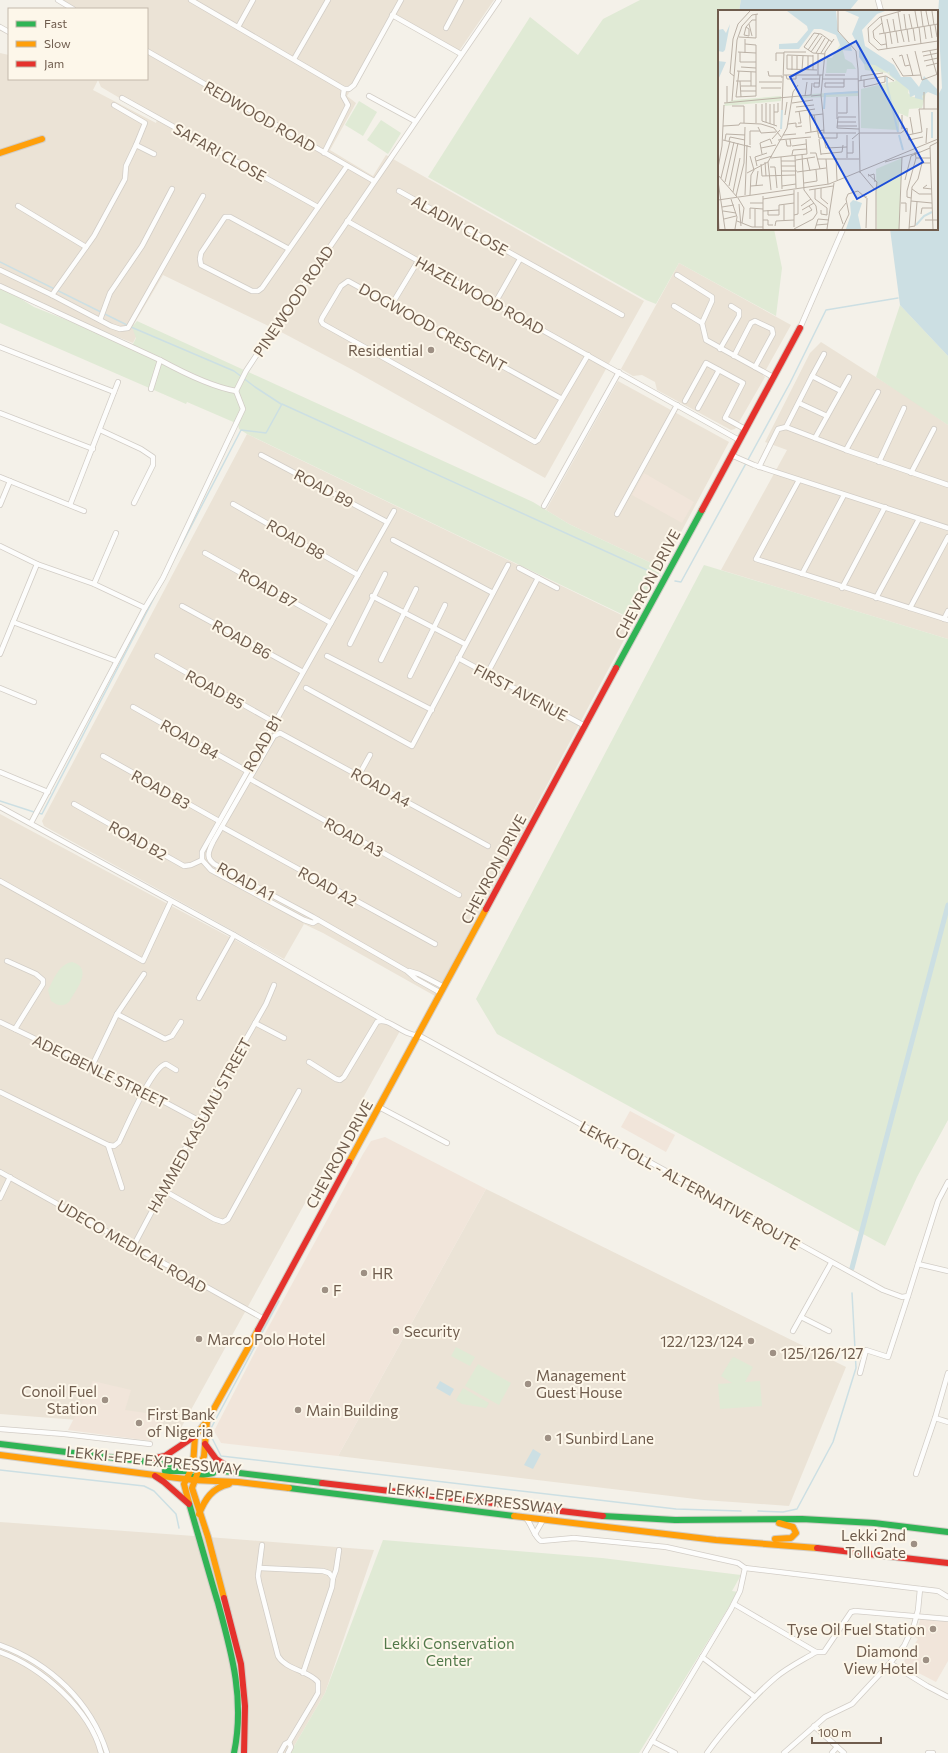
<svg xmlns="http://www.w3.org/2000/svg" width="948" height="1753" viewBox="0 0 948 1753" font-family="Commissioner,sans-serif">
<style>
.residential{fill:#ebe3d6;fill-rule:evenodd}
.commercial{fill:#f1e5da}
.green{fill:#e0ead5}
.water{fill:#ccdfe3}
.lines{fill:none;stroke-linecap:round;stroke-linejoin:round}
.stream{stroke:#ccdfe3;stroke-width:1.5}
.canal{stroke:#ccdfe3;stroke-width:5}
.street-casing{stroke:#d2cdc6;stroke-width:6}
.fast-casing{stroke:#d2cdc6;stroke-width:8}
.slow-casing{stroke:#d2cdc6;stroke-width:8}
.jam-casing{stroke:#d2cdc6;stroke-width:8}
.street{stroke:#fdfdfc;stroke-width:4.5}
.fast{stroke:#30b455;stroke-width:6}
.slow{stroke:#ff9f0a;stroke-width:6}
.jam{stroke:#e5322d;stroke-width:6}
.poi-dot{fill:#9e9084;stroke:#fdf7ea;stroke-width:1.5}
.labels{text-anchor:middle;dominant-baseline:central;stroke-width:4;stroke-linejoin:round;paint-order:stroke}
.street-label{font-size:15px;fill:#6f5c4d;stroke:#fdf7ea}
.poi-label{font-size:15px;fill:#6f5c4d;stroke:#fdf7ea;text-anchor:start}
.park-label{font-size:15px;fill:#53794a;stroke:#fdf7ea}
.inset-river{fill:none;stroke:#ccdfe3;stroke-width:2}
.inset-road{fill:none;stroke:#bbb1a6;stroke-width:1}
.view{fill:#1d4ed8;fill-opacity:0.15;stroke:#1d4ed8;stroke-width:2}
.inset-edge{fill:none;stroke:#6f5c4d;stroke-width:2}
</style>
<rect width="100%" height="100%" fill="#f4f1e9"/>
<g class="residential">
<path d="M56,0H494L457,54L394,19L347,96L356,103L330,150L373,176L386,155L644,301L545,478L351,369L283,333L163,275L134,324L137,335L133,343L35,304L0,284V53L9,55V79H147V9H71ZM98,80L101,87L157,120L156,123L93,90Z"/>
<path d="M679,263L791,325L763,375L765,377L735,429L731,430L657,390L655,382L642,375L633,376L621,369Z"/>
<path d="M821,342L912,400L948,425V639L721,570L787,450L765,442L810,353Z"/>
<path d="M618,381L729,442L662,568L569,524L546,510Z"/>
<path d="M247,434L634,621L435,996L323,933L304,924L284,959L44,826L42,821Z"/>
<path d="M0,814L401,1029L181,1428L0,1414Z"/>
<path d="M486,1189L846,1367L789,1506L704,1500L338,1456Z"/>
<path d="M0,1522L208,1537L374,1550L325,1693L290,1753H0Z"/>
</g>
<g class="commercial">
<path d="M644,473L694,502L682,523L632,495Z"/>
<path d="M630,1111L675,1135L666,1152L621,1127Z"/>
<path d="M385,1137L486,1189L338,1456L221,1443L214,1431L256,1350L363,1154L371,1141Z"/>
<path d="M93,1381L131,1390L125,1410L167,1416L151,1441L68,1430Z"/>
<path d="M921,1617L948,1621V1661L936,1682L905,1666L904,1661L918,1639L915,1637Z"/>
</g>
<g class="green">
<path d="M640,0H741L739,11H719V102L717,144L719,148V229H774L782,268L776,316L679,263L656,304L646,300L428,177L530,17L578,55L603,19Z"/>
<path d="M359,101L377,112L363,136L345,125Z"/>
<path d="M381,120L401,133L388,154L367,140Z"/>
<path d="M0,286L34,307L132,346L136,338L132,327L137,321L533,502L569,524L662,568L634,620L247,434L239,429L238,424L187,402L186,404L0,323Z"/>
<path d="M900,305L948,356V425L876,377Z"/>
<path d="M704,565L948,639V1120L917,1177L885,1246L497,1034L476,999Z"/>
<path d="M72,962C94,968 76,990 69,1002C63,1007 58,1006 51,1001L48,990C54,979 59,964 72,962Z"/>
<path d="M456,1347L475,1357L470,1366L451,1356Z"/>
<path d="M734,1357L753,1367L745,1382L760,1381L762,1406L720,1409L718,1384L732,1383L721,1376L732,1358Z"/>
<path d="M478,1364L511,1383L499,1405L465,1386Z"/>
<path d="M463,1388L489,1403L486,1408L462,1404L456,1400Z"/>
<path d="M383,1540L602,1558L741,1575L732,1591L738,1592L639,1753H290L325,1693Z"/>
</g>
<g class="water">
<path d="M741,0H858L849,11H739Z"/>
<path d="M939,0H948V356L900,305L890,229H937V97L942,88L938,14Z"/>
<path d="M440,1381L454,1389L450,1396L436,1388Z"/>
<path d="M533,1449L541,1454L533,1469L524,1465Z"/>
</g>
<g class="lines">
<g class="stream">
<path d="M0,262L127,325"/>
<path d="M131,327L234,371L255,387L281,404"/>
<path d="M675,581L681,582L790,383L826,310L898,298"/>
<path d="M0,801L34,812"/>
<path d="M38,813L42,814L241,430L266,433L282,404L660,576"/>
<path d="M279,1301L209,1432L221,1456L676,1509L741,1511"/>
<path d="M0,1470L144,1486L154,1491L176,1514L179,1528"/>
<path d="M758,1511L783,1512L797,1509L833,1442L856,1368L852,1293"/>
</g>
<path class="canal" d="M852,1268L948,905"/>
<defs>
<g id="street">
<path d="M58,0L73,9"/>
<path d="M191,0L344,89H349L354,85L401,0"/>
<path d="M878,0L881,11"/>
<path d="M392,15L461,54"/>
<path d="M0,27L9,32"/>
<path d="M238,27L253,0"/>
<path d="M446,28L461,0"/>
<path d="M147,51L374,181"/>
<path d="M294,59L328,0"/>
<path d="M369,96L415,121"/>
<path d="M122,98L318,207"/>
<path d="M114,105L145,123L136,145"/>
<path d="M324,153L348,105L343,96L344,89"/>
<path d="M399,191L622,315"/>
<path d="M18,206L86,247"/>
<path d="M347,221L739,440"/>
<path d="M289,249L230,217H225L201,253L200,259L201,265L252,291H258L262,288L347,166"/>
<path d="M0,270L52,295L111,326L120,329L128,328L203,196"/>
<path d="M677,275L712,297V301L702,323L706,340L773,377"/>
<path d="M0,286L160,360C182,372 212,387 236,391L246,371L275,327L499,0"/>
<path d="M52,295L94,236L125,179L126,166L136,145L154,154"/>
<path d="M495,303L520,259"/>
<path d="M392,304L418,261"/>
<path d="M674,306L702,323"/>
<path d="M100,320L110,293L142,246L172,189"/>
<path d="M800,328L843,229"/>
<path d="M0,347L114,392"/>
<path d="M720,349L739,316V311L731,306"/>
<path d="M734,356L751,323L755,321L772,329L773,334L755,367"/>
<path d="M812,376L824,354"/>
<path d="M151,389L160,360"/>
<path d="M562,399L348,281L341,286L322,318L321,321L323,324L535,442L538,440L588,355"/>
<path d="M685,401L706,363L743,383L725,418L745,429"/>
<path d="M799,403L827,416"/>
<path d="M698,408L719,370"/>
<path d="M0,413L93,449"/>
<path d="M786,427L812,376L841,391"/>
<path d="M100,430L141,449L153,457V465L134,503"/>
<path d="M815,438L849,377"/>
<path d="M846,450L878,392"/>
<path d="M261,455L387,522"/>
<path d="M731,455L754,465L948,528"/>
<path d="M879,462L904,408"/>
<path d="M759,467L778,429L786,427L846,450L948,485"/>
<path d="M911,473L934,429"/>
<path d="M0,477L84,511"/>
<path d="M799,480L756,559L948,620"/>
<path d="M233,504L358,575"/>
<path d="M0,505L10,481"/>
<path d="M70,505L118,382"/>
<path d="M544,506L619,372"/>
<path d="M617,514L677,405"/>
<path d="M393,540L493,593"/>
<path d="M0,546L37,564L0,654"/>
<path d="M205,553L331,623"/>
<path d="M37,564L94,584L145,608L163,578L243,409L236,391"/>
<path d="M519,568L557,588"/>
<path d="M802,574L844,495"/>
<path d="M94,584L116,533"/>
<path d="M842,588L885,507"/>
<path d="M372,596L465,644"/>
<path d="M876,598L919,519"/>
<path d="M182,606L303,672"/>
<path d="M910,608L948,537"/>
<path d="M944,619L948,611"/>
<path d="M13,622L116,661"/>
<path d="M350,644L385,574"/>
<path d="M157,656L274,722"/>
<path d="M327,656L432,710"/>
<path d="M458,658L585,726"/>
<path d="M381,660L416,589"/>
<path d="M487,674L538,578"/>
<path d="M410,676L445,605"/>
<path d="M0,688L34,702"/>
<path d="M306,688L412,746L508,565"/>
<path d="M133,707L247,771"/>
<path d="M103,756L219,821"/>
<path d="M0,772L48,792"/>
<path d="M359,775L370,755"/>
<path d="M250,779L459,895"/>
<path d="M74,804L184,866L191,865L202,860"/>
<path d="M0,807L234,935L383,1020"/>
<path d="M31,823L145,608"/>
<path d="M222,827L435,944"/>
<path d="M0,881L143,961L171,901"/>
<path d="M318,920L313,923L304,920L211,870L202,860V852L394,511"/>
<path d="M7,961L36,974L43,980V984L15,1029"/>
<path d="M409,971L419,974L444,987"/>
<path d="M441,993L416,979L407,971L313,917L214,864C205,857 209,851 213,842L274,736L280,733L488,846"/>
<path d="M199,998L234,935"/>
<path d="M117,1014L165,1039L172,1036L181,1022"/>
<path d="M0,1022L144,1091L200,1121"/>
<path d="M255,1023L284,1038"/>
<path d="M309,1062L336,1079L340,1080L344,1077L377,1022C388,1016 405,1037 418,1035L883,1290L902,1297L908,1296L918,1264L948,1271"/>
<path d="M92,1066L117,1014L144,974"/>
<path d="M0,1092L108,1145L114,1146L119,1142C126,1128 152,1066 166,1064L176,1070"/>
<path d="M379,1107L447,1143"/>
<path d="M108,1145L122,1188"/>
<path d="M0,1172L264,1319"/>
<path d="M163,1190L214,1219L223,1222L228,1219L299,1091"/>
<path d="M0,1198L10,1177"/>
<path d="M134,1245L204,1113L266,1004L274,985"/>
<path d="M918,1264L938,1201L948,1182"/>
<path d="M801,1317L829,1331"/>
<path d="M793,1331L831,1263"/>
<path d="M860,1373L866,1350L888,1357L908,1296"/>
<path d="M948,1373L935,1418L948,1422"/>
<path d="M0,1429L64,1434L150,1444"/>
<path d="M916,1474L935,1418"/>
<path d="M526,1518C532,1525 534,1537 541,1541L574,1538L666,1547L738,1563L745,1568L938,1591L948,1597"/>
<path d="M535,1534L543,1520"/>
<path d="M262,1545L258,1576L259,1582L278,1656C286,1670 308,1670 318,1682V1693L314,1700L289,1742L285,1744L280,1753"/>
<path d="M260,1568L323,1571L329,1573L333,1578L332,1587L303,1673"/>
<path d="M333,1578L336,1570L339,1550"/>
<path d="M734,1604L816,1652"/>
<path d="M0,1645C50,1663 91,1702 107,1753"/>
<path d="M0,1652C41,1667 90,1709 101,1753"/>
<path d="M702,1657L755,1697"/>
<path d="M890,1663L927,1686L948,1697"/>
<path d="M814,1726L844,1753"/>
<path d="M652,1741L675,1753"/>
<path d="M288,1753L291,1747L289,1742"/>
<path d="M645,1753L731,1609L740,1591L745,1568"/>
<path d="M707,1753C724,1729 753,1697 775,1678C788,1667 803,1660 816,1652H824L851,1612L855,1611L948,1619"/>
<path d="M784,1753L825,1717L852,1704L890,1663L904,1646L914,1625L918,1610L920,1589"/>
<path d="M832,1753L837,1747"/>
<path d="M928,1753H933"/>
</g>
<g id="fast">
<path d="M616,668L702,510"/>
<path d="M0,1444L322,1483"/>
<path d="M165,1471H190L199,1468"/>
<path d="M187,1478L213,1473"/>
<path d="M289,1488L514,1516"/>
<path d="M189,1503C199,1537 208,1570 218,1603C232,1654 245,1700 234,1753"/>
<path d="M603,1516L675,1520L802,1519L874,1523L948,1532"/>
</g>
<g id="slow">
<path d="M0,153L42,139"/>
<path d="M349,1162L486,909"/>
<path d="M207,1421L204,1456L192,1488L208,1537L224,1598"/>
<path d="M0,1455L193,1480L238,1482L289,1488"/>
<path d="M189,1503L184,1484L193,1466L195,1436L207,1421L258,1330"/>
<path d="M199,1514C205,1499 212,1488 229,1484"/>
<path d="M514,1516L716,1540L817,1548"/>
<path d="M775,1539L791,1538L796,1533L793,1527L779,1523"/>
</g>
<g id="jam">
<path d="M702,510L800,328"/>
<path d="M486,909L616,668"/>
<path d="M258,1330L349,1162"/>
<path d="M205,1444L216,1459L231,1469"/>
<path d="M151,1459L165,1456L195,1436"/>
<path d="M155,1476L164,1482L189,1504"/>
<path d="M322,1483L603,1516"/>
<path d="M817,1548L948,1563"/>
<path d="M224,1598L241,1664L245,1706L244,1753"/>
</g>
</defs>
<use href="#street" class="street-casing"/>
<use href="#fast" class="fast-casing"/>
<use href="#slow" class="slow-casing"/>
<use href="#jam" class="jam-casing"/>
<use href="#street" class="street"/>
<use href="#fast" class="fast"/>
<use href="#slow" class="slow"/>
<use href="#jam" class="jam"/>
</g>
<g class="poi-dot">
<circle cx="431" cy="350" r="4"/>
<circle cx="364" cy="1273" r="4"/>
<circle cx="325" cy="1290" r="4"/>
<circle cx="396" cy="1331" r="4"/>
<circle cx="199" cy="1339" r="4"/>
<circle cx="751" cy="1341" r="4"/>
<circle cx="773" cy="1353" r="4"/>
<circle cx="528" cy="1384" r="4"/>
<circle cx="105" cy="1400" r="4"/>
<circle cx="298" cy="1410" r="4"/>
<circle cx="139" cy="1423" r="4"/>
<circle cx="548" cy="1438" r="4"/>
<circle cx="914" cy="1544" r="4"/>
<circle cx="933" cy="1629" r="4"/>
<circle cx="926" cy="1660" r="4"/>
</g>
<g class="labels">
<g class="street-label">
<text transform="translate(260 116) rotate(30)">REDWOOD ROAD</text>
<text transform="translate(220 152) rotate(29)">SAFARI CLOSE</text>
<text transform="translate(460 225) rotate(29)">ALADIN CLOSE</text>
<text transform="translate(480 295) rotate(29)">HAZELWOOD ROAD</text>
<text transform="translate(293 301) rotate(-56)">PINEWOOD ROAD</text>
<text transform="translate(433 327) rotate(29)">DOGWOOD CRESCENT</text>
<text transform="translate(324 488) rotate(28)">ROAD B9</text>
<text transform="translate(296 539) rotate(30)">ROAD B8</text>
<text transform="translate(647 584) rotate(-62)">CHEVRON DRIVE</text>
<text transform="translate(268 588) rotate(29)">ROAD B7</text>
<text transform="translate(242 639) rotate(29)">ROAD B6</text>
<text transform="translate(215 689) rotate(29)">ROAD B5</text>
<text transform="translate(521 692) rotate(28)">FIRST AVENUE</text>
<text transform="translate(190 739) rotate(30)">ROAD B4</text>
<text transform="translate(262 743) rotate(-61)">ROAD B1</text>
<text transform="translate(381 787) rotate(29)">ROAD A4</text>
<text transform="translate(161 789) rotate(29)">ROAD B3</text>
<text transform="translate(354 837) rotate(29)">ROAD A3</text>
<text transform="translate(138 840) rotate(29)">ROAD B2</text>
<text transform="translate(493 869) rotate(-62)">CHEVRON DRIVE</text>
<text transform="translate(246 881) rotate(29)">ROAD A1</text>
<text transform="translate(328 886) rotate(29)">ROAD A2</text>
<text transform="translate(100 1071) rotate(26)">ADEGBENLE STREET</text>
<text transform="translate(199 1125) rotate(-61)">HAMMED KASUMU STREET</text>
<text transform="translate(339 1154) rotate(-61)">CHEVRON DRIVE</text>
<text transform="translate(690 1185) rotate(29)">LEKKI TOLL - ALTERNATIVE ROUTE</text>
<text transform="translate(132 1246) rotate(30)">UDECO MEDICAL ROAD</text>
<text transform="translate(154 1460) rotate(6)">LEKKI-EPE EXPRESSWAY</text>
<text transform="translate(475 1498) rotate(7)">LEKKI-EPE EXPRESSWAY</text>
</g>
<g class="poi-label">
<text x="423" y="350" text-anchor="end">Residential</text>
<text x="372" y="1273">HR</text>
<text x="333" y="1290">F</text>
<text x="404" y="1331">Security</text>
<text x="207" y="1339">Marco Polo Hotel</text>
<text x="743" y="1341" text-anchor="end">122/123/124</text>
<text x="781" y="1353">125/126/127</text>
<text x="536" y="1375">Management<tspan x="536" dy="17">Guest House</tspan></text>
<text x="97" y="1391" text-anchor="end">Conoil Fuel<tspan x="97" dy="17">Station</tspan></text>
<text x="306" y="1410">Main Building</text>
<text x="147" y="1414">First Bank<tspan x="147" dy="17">of Nigeria</tspan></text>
<text x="556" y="1438">1 Sunbird Lane</text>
<text x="906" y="1535" text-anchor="end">Lekki 2nd<tspan x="906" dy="17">Toll Gate</tspan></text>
<text x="925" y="1629" text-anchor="end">Tyse Oil Fuel Station</text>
<text x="918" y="1651" text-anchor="end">Diamond<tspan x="918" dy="17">View Hotel</tspan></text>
</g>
<g class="park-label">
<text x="449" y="1643">Lekki Conservation<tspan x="449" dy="17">Center</tspan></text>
</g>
</g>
<g transform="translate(718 10)">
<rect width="220" height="220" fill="#f4f1e9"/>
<path d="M123,33L127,49L134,53L138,59H129L128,63H108L109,48H114ZM146,54H157L170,63L171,61L191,79L190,83L195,87H202L208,83L204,98L191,99L190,107L181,103V120L143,118V79L178,71L169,63L147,60ZM140,81V86L80,88L94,84ZM63,86V91L6,96L7,93L16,90ZM184,148L181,219H159L158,159Z" fill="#e0ead5"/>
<path d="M69,1H118L120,22L132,34L134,41L124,40L118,25L103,19H96L81,39H61V34L79,33L90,20L89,16ZM127,1H167L159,4L144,20L147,36L176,55L183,67H193L201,77L206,66L220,80V86L210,82L204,86L205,90L197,88V85L192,87L191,80L172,65L171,61L170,63L157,55L146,54L141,47V37L134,24L141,7ZM12,14L7,40L5,42L0,41V20L5,19L8,23ZM0,51L8,52L0,70ZM135,190L144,193L140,205L143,219H128L133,204L132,193Z" fill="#ccdfe3"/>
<path class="inset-river" d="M169,67V75L180,122M106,99L107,84L140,82M214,102V128M63,119L64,100M181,125L185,140M198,215L206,206L214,202"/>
<path class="inset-road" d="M120,1V21L138,41L140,59M183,1L162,7L150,18L151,32L160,40L220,31M197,1L200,18M203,1L205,16M208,1L211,16M214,1L216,15M180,2L183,20M186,4L188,19M191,4L194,18M163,7L166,23M169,9L172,22M175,9L177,21M164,13L155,21L156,28L163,35L168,34M31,14L34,26M212,15L214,28M217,15L219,27M206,16L208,29M28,17L31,19V26L26,25L28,17L34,10H38M201,17L203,34M195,18L197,31M189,19L191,32M183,20L186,32M178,21L180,33M172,22L174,34M167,23L169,39M161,24L220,14M21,27L38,28V4M90,40L101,24M197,41L204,70L220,64M212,41L219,65M20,42L38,43M22,42V52H38M93,42L104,26M204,42L220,39M27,43V29M98,43L107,28M103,43L111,30M100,44V65M107,44L95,43L86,37L96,23L103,24L114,32M189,44L195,66M69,45V59L99,60M69,45L95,46M181,46L184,45L187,56L192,55M205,46L220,43M174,48L185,66L203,65M58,51V43H66M206,51L220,48M208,56L220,53M23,57L38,58M140,59L142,163M74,60V46M79,60V46M84,60L85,46M90,60V46M95,60V45M19,61L38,62M21,61L18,87L38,86V35L27,34M50,61L51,66H64V68M66,65H105M68,65L69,69H78V65M107,65H127M16,66L12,63L15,29L20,14L32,1M84,69H102M105,69H140M143,70V66L165,63M146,70V77L167,72V66M18,71H33M22,71L23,87M140,71L168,66L176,71M41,72H64M102,73H96V77H101L102,65M126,73H107V77H126V69M23,76H38M33,76V62M43,78H63M23,81H38M206,82V99M87,86L89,72M93,86L103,85L107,42L116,29M14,91L19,30L24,16L34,5L40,4M9,92V76M6,93L93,85L94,73M74,93L95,90M38,94V113M44,94V111L59,116M14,96H26V113M78,97L96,95M64,100L66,42H88M91,100L93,122M56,102H60V93M77,102L97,99M120,103H129V87M105,104L106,123M67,105L69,92M92,105H96L101,128H119V123M96,105L105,104L103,85M184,105V119M138,107H120L119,118L141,119M192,107L195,124M119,109V87M48,112V93M119,112H138M80,113H83L81,101M52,114V94M70,114L78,113V117L84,116M56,115V94M5,116L21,115L22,113L43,114L56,118L63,127M119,116H139M40,117L43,123L58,122M87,123L106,120M100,123H138M65,125L78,124M129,125V148M190,125L191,130L205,127M54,129L62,120M101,129L103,145M106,129L108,138L129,137M134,129L141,123H183L189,118L190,125L204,122L201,99H220M5,130L33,137M7,130L8,124L27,125M60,130L93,127M68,130L69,136H73L72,129M11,131L12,127L27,130M208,133L209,118M32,135V121H42M74,136L88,134M43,138L58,135M92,143H98L102,159M129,143H135V131M44,144L42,133L52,129L54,134M103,144L124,142L125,135M74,145L75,140L89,139M77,145L78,178M32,146L36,160L33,165L32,185M63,147L64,179M53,148L89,144L88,129M89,148L92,161M118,148L119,170M198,148H213M99,149H141M108,149L110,174M78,150L97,147M38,151L54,146M63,151H78M47,152L48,166M167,152L202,142M43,154L44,166L77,165M39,156L37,147L49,143M63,156H78M52,157H57L59,178M0,158L4,136L6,95M63,161H79M79,162L108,158M142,162L157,180M29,163L50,152M150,164L159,172L158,181M0,165L19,187M150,166L156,164L157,172M3,168L12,131M187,170L193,146L212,138M0,171L7,219M7,172L16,132M86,173L99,171L98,160M209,175L205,178L214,179M11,176L20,133M33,176L45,175M38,176L40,161M64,176L78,174M103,178V188L110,194M97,179V189L109,198V205L103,204V200M194,179L201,184H214M53,180L50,152L69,118L75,82L80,75M91,180L115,176M158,181V219M15,182L22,148M27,185L29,135M18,186L26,153L27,117M45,186V219M20,188L26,198L24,213M193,188L189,187V181L198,148L197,142M13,189L19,207L17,219M45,189L76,184M0,190L111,174L220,129M193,191L214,193M32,193H45M183,193H188V202M21,194L23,216M83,196L93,189M4,197L16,195M0,198L1,219M37,199V217M50,200V205H61V195L76,193M84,200L96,193M5,201L18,203M45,201L61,200M203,204L204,198H214M76,205L80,204V182M85,205L94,200L91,196M6,209L18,206M32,209V198L45,199M45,210H50V215H55M66,210V195M207,210H220M19,211L34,217H45M125,214L121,202L128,193M98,215L110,214M57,216L58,211L76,210M76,217V180M191,217L197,216L199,192M148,218L149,188M76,219L95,209L99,203L98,196L86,180L84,144M97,219L100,209L111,210M109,219L116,173M124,219L131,204L128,189L130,184L140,181L148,188V186M181,219L184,147M191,219L194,177L200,169L204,153H212M215,219L212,136L220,132"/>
<path class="view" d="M138,31L205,152L139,189L72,67Z"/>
<rect width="220" height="220" class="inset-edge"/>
</g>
<rect x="8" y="8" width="140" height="72" fill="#fdf7ea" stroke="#c4b9ab"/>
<rect x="16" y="21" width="20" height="6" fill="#30b455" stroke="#c4b9ab"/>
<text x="44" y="28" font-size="12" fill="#6f5c4d">Fast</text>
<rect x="16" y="41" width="20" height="6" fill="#ff9f0a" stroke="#c4b9ab"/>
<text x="44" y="48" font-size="12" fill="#6f5c4d">Slow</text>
<rect x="16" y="61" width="20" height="6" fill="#e5322d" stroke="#c4b9ab"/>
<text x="44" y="68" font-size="12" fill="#6f5c4d">Jam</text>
<path d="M812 1737v6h69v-6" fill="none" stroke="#6f5c4d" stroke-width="2"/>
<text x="818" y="1737" font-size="12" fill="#6f5c4d" stroke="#fdf7ea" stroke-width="3" paint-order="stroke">100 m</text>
</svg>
